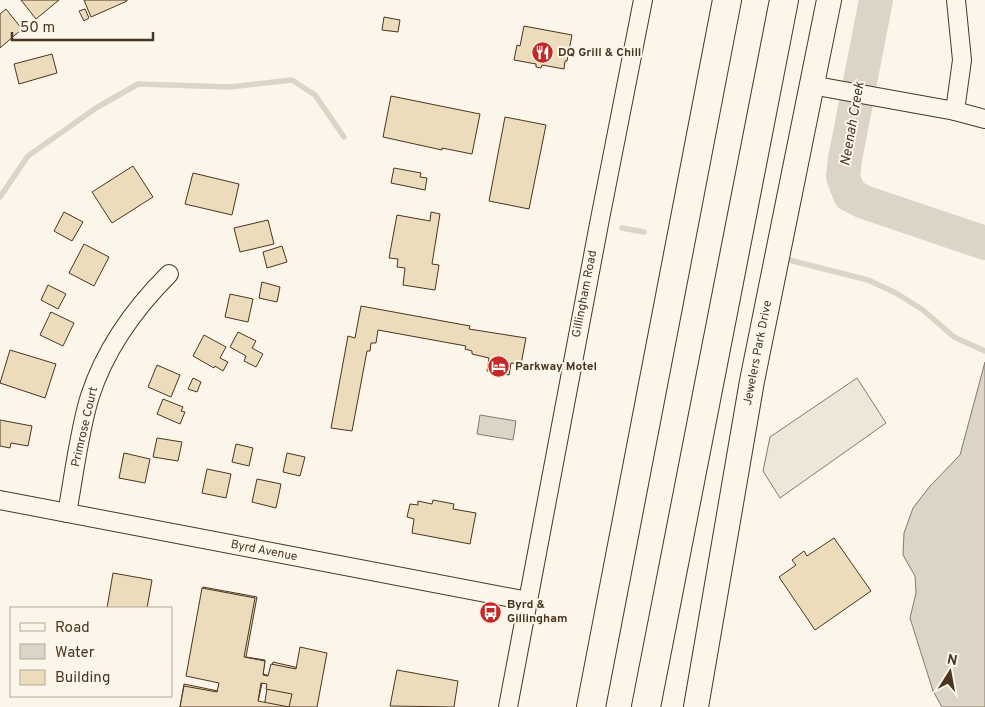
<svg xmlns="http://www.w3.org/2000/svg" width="985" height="707" viewBox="0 0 985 707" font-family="Overpass,sans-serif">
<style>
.parking{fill:#ede7d9;stroke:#887966}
.water{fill:#dcd4c6;stroke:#887966}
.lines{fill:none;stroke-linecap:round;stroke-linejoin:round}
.stream{stroke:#dcd4c6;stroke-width:5.5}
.river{stroke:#dcd4c6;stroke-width:34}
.building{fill:#ecdcbc;stroke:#4a3520;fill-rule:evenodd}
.street-casing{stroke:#4a3520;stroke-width:20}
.secondary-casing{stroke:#4a3520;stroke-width:26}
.highway-casing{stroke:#4a3520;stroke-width:30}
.street{stroke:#fbf6e9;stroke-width:18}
.secondary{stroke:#fbf6e9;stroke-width:24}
.highway{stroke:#fbf6e9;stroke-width:28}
.labels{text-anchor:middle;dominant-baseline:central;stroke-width:4;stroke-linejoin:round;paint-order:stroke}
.poi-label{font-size:12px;font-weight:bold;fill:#4a3520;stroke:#fbf6e9;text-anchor:start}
.street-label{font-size:12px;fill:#4a3520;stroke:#fbf6e9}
.water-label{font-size:14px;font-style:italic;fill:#4a3520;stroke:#fbf6e9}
</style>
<rect width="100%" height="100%" fill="#fbf6e9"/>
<path class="parking" d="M857,378L886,423L780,498L763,471L770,437Z"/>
<g class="water">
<path d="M985,362V707H942L933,691L910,618L916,593L915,576L903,555L904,533L913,508L930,486L960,455Z"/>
<path d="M480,415L516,421L513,440L477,434Z"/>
</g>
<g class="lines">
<g class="stream">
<path d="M0,197L28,156L96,108L138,84L230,87L292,80L315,95L344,137"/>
<path d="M622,228L644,232"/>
<path d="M789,260L868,280L896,293L923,310L954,337L985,351"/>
</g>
<path class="river" d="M876,0L845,159L843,177L850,195L864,202L985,243"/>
</g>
<g class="building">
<path d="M21,0H59L36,19Z"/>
<path d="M84,0H127V1L91,17Z"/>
<path d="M6,9L22,29L0,48V14Z"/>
<path d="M85,9L89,18L84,21L79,11Z"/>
<path d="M384,17L400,20L398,32L382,30Z"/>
<path d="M524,26L572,35L567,61H565L564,69L542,65L541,68L536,67V64L514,60L517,45L520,46Z"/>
<path d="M52,54L57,73L19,84L14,64Z"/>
<path d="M391,96L480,114L472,154L442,148V150L383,137Z"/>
<path d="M505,117L546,125L529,209L489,201Z"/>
<path d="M133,166L153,197L112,223L92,192Z"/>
<path d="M394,168L421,173L420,177L427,178L425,190L391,183Z"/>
<path d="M193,173L239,184L232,215L185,204Z"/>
<path d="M64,212L83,222L72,241L54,231Z"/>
<path d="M431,212L440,214L432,264L439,265L435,290L403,285L405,268L397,267L398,259L389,258L397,215L430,221Z"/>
<path d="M268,220L274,244L240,252L234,228Z"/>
<path d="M84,244L109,257L94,286L69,273Z"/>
<path d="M282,246L287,262L267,268L263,252Z"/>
<path d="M262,282L280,287L277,302L259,298Z"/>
<path d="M48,285L66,294L58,309L41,300Z"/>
<path d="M230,294L253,299L248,322L225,317Z"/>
<path d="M361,306L470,326L469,329L526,338L521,364L511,363L509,375L487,371L489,358L472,354V351L465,349L466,346L378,330L376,343H371L370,351H367L352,431L331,428L348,336L355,338Z"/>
<path d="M51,312L74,323L63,346L40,335Z"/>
<path d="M238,332L256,341L252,348L263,354L256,367L244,361L246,356L230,347Z"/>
<path d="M204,335L226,347L220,358L228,362L223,371L215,366L214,368L193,356Z"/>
<path d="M10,350L56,364L45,398L0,383Z"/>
<path d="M157,365L180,375L171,397L148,387Z"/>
<path d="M193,378L201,382L197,392L188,389Z"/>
<path d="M163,399L183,407L181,411L185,412L180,424L157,414Z"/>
<path d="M0,420L32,426L28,446L11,443L10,448L0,446Z"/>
<path d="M157,438L182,442L178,461L153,457Z"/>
<path d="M236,444L253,448L249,466L232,462Z"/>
<path d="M124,453L150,459L145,483L119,478Z"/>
<path d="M287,453L305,457L300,476L283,472Z"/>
<path d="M207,469L231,474L226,498L202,493Z"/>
<path d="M257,479L281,484L276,508L252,502Z"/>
<path d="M433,500L454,504L453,509L476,513L470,544L412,533L414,519L407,517L410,504L418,505V501L432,504Z"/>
<path d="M834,538L871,591L815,630L779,577L796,565L792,560L804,551L807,556Z"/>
<path d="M113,573L152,580L147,608H107Z"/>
<path d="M203,587L257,597L246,657L265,660L263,674L270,676L273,662L299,668L292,707H264L268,683H262L257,707H180L184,684L218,691L220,680L187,674Z"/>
<path d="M202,588L255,598L244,657L265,661L263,675L268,676L271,664L296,669L300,647L327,653L317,707H180L184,686L217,692L219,683L186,676ZM261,683L267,684L266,689L292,694L289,707L258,701Z"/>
<path d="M397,670L458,681L454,707L390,706Z"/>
</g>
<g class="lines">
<defs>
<g id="street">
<path d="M811,85L955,111L985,119"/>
<path d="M955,111L962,60L956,0"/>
<path d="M0,500L528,601"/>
<path d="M67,513C74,476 79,431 90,396C105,350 135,308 169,274"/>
<path d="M508,707L599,224L643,0"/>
</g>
<path id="secondary" d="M696,707L752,381L829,0"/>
<g id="highway">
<path d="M591,707L727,0"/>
<path d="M646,707L784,0"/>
</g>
</defs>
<use href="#street" class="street-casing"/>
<use href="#secondary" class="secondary-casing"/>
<use href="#highway" class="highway-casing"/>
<use href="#street" class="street"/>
<use href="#secondary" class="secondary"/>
<use href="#highway" class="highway"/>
</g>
<defs>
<symbol id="restaurant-disc" viewBox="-11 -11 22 22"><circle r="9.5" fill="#c62828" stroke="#fbf6e9"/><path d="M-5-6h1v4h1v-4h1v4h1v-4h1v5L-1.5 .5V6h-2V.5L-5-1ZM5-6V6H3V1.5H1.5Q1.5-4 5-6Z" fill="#fff"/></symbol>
<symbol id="hotel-disc" viewBox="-11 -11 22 22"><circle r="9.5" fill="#c62828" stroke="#fbf6e9"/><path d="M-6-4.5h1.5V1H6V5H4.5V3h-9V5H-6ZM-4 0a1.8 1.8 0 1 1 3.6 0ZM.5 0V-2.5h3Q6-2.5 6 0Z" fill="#fff"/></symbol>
<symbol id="bus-disc" viewBox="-11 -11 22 22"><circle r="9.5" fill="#c62828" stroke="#fbf6e9"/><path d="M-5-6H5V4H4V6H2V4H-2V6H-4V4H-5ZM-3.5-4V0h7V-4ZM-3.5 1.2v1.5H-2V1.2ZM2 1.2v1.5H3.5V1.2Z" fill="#fff"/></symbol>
</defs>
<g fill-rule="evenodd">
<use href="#restaurant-disc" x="530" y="40" width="25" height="25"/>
<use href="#hotel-disc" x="486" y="354" width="25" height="25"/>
<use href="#bus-disc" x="478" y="600" width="25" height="25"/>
</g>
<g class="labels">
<g class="poi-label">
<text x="558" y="53">DQ Grill &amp; Chill</text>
<text x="515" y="367">Parkway Motel</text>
<text x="507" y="605">Byrd &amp;<tspan x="507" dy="14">Gillingham</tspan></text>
</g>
<g class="street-label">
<text transform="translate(585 294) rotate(-79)">Gillingham Road</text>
<text transform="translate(758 353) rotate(-79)">Jewelers Park Drive</text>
<text transform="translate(85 427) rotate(-77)">Primrose Court</text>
<text transform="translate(264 551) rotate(11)">Byrd Avenue</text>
</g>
<g class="water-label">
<text transform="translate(853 124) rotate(-80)">Neenah Creek</text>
</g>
</g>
<rect x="10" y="607" width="162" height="90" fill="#fbf6e9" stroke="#b4a999"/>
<rect x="20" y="623" width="25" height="8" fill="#fbf6e9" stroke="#b4a999"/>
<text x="55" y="632" font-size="15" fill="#4a3520">Road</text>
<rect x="20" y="644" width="25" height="15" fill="#dcd4c6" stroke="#b4a999"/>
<text x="55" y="657" font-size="15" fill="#4a3520">Water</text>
<rect x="20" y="670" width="25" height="15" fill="#ecdcbc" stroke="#b4a999"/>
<text x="55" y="682" font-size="15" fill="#4a3520">Building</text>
<g transform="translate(950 672) rotate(11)" stroke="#fbf6e9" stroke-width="4" paint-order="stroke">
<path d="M0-4L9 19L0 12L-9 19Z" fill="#4a3520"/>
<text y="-8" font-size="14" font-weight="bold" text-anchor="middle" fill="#4a3520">N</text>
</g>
<path d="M12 32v8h141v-8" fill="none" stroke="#4a3520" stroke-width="2.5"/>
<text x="20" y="32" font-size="15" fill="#4a3520" stroke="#fbf6e9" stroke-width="4" paint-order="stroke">50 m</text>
</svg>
